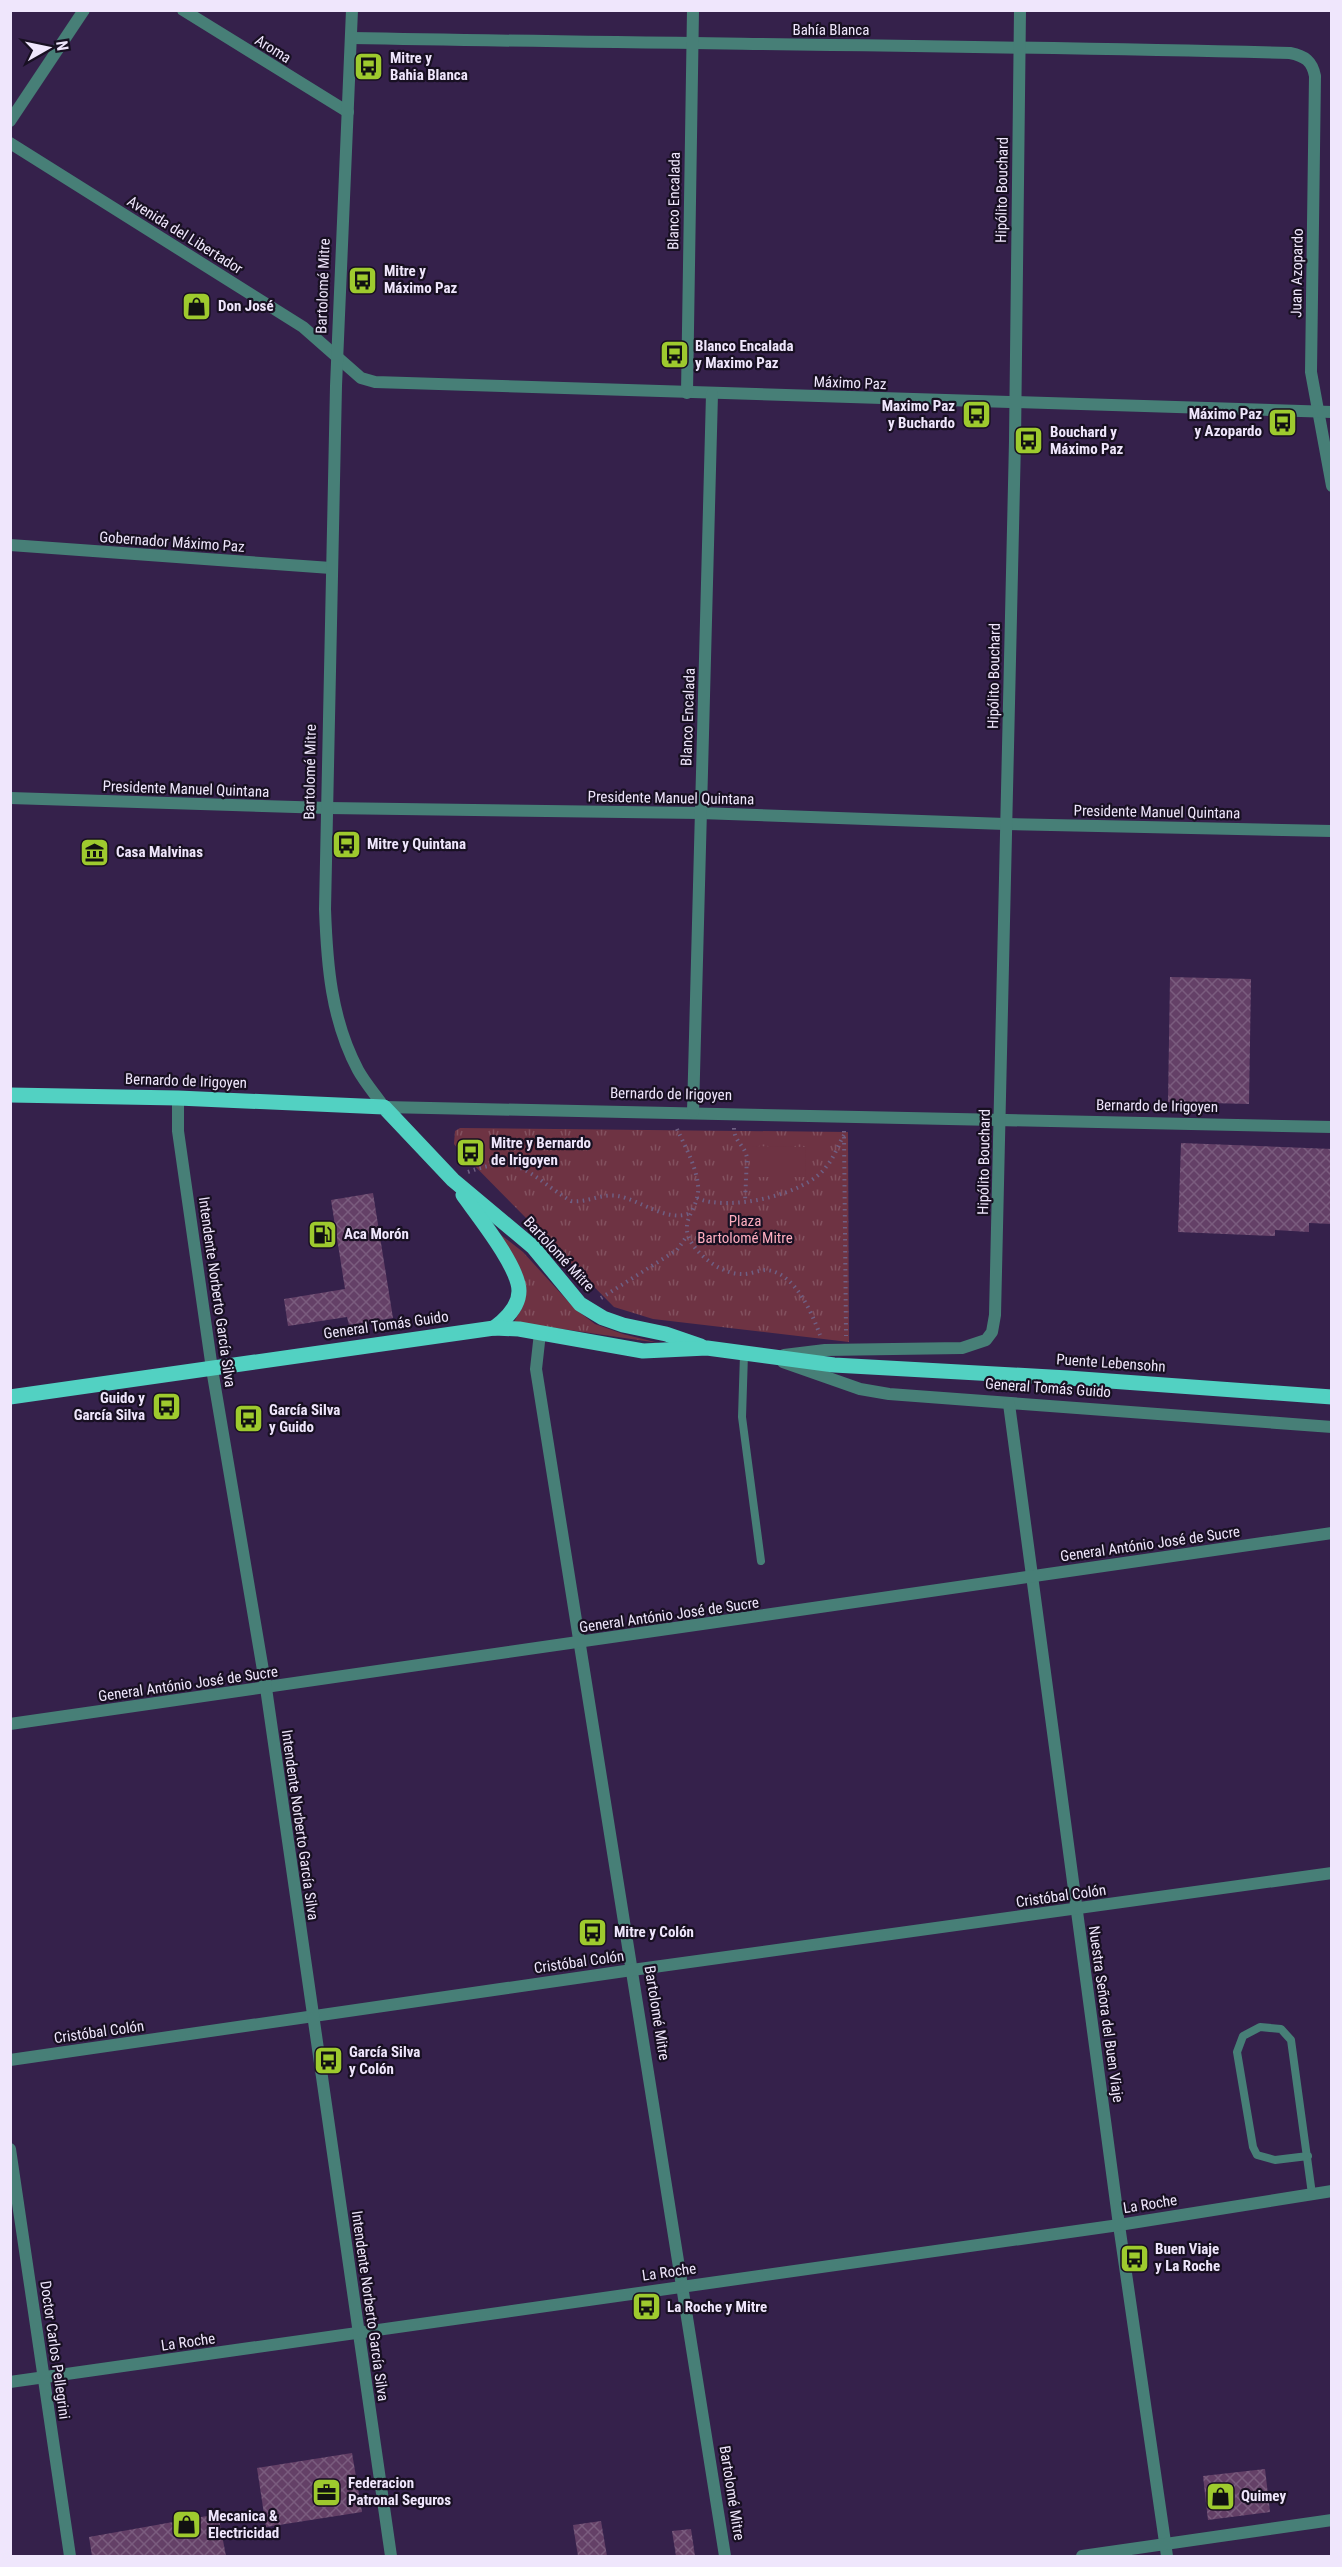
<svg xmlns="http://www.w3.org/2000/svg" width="1342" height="2567" viewBox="0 0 1342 2567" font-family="'Roboto Condensed',sans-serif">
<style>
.grass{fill:url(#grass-tufts)}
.pitch{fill:#6e3343}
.building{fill:url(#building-cross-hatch)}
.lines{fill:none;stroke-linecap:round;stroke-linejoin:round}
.path{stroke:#6f5f83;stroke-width:4;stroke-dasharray:1.5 4.5;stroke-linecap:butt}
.service{stroke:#477f77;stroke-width:8}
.minor{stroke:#477f77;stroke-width:12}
.tertiary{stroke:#477f77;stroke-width:12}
.primary{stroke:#52d1c2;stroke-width:15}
.labels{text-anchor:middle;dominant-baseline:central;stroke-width:4.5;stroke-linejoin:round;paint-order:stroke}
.street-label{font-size:15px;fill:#efe6fc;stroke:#181022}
.poi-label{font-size:15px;font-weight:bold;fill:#efe6fc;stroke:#181022;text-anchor:start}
.park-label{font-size:15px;fill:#feadbf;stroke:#181022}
</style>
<defs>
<pattern id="grass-tufts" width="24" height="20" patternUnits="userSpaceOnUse" patternTransform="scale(1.5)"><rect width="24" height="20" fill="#6e3343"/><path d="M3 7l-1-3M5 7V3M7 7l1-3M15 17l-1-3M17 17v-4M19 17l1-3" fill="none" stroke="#83515f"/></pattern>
<pattern id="building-cross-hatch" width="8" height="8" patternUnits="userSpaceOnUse" patternTransform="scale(1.5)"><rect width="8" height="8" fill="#644067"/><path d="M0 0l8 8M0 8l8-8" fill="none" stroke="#7a5c7e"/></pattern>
</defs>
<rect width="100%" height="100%" fill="#35214b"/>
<g class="grass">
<path d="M460,1128L848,1132L849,1342L653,1319L614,1307L458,1149L454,1144L455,1131Z"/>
<path d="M496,1231L523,1252L575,1309L595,1324L623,1334L659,1343L514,1322L522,1308Z"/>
</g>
<path class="pitch" d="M750,1146L806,1147L805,1177H750Z"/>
<g class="building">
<path d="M1170,977L1251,979L1249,1104L1168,1102Z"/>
<path d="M1181,1143L1332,1149V1224L1309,1223V1232L1275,1230V1236L1178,1232Z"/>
<path d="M373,1193L393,1318L349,1325L347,1317L288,1326L284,1299L345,1289L331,1200Z"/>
<path d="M352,2453L362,2512L266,2527L257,2468Z"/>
<path d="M1265,2469L1270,2512L1208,2520L1203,2476Z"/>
<path d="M218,2514L226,2556H92L89,2537Z"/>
<path d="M601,2521L607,2556H578L573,2525Z"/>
<path d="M691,2529L695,2556H676L672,2531Z"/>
</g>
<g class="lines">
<g class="path">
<path d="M734,1128C734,1142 745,1145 747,1158L745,1201"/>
<path d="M677,1129C685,1146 696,1166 698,1185C701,1211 673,1221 696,1249C707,1262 726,1275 744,1274C751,1274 759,1270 767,1270C795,1273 812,1313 820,1335"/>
<path d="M844,1131L846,1336"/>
<path d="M468,1172C522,1152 529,1176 571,1201C587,1203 602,1193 618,1196C640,1200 668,1223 690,1213"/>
<path d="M697,1198C728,1212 806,1195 826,1167C834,1158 838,1145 844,1135"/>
<path d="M601,1298L677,1250L687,1236"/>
</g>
<g class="service">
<path d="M744,1354L742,1417L761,1561"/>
<path d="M1308,2156L1275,2160L1257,2155L1253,2147L1237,2052L1243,2036L1260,2027L1281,2029L1291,2040L1312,2194"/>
</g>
<g class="minor">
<path d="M183,10L348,112"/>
<path d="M351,38C664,44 977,45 1290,53C1305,56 1312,61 1315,76L1311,372L1332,486"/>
<path d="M10,121L84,10"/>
<path d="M10,143L303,327L361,378L375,382L1332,412"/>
<path d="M687,393L693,10"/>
<path d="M10,545L331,568"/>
<path d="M10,798L328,808L700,813L1005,824L1332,831"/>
<path d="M384,1107L1332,1127"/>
<path d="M693,1112L712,394"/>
<path d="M540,1333L536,1369L725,2556"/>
<path d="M784,1355L825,1350L962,1348L986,1340L992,1332L995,1315L1015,441L1020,10"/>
<path d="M783,1362L860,1389L889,1394L1332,1427"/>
<path d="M1009,1404L1119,2225L1167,2556"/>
<path d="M10,1724L1332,1533"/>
<path d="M10,2060L632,1970L1332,1873"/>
<path d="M10,2382L1119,2225L1332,2191"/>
</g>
<g class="tertiary">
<path d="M352,10L336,386L325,909C327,965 331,1019 358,1070C365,1083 376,1095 384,1107"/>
<path d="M178,1098V1131L212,1369L266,1688L391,2556"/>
<path d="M10,2149L70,2556"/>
<path d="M1082,2556L1332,2520"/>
</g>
<g class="primary">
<path d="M10,1095L178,1098L384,1107L453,1180L533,1247L580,1304L603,1318L623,1325L666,1334L701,1346"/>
<path d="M463,1195C478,1216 519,1267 519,1291C519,1307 506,1319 494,1328"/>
<path d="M10,1397L494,1328L519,1329L643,1351L707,1348L834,1365L1068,1378L1332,1397"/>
</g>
</g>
<defs>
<symbol id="bus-square" viewBox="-11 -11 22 22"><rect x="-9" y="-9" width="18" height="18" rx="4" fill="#9eca2e" stroke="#181022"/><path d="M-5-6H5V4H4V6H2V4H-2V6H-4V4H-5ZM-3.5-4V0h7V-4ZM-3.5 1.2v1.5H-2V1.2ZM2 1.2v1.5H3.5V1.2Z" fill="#111"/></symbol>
<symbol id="shop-square" viewBox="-11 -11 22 22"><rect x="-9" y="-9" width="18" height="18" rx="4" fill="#9eca2e" stroke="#181022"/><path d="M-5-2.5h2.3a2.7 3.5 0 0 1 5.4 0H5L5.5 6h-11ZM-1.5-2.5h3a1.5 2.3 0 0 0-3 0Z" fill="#111"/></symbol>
<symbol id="museum-square" viewBox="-11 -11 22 22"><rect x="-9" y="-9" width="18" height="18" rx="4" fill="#9eca2e" stroke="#181022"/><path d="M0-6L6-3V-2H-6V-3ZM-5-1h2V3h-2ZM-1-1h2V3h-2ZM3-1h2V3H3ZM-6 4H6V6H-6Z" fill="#111"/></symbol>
<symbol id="fuel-square" viewBox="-11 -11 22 22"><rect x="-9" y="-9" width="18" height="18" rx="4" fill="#9eca2e" stroke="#181022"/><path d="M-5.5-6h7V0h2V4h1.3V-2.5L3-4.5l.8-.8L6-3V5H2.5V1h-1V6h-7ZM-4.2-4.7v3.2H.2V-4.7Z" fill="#111"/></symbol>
<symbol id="office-square" viewBox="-11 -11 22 22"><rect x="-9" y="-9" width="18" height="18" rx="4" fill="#9eca2e" stroke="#181022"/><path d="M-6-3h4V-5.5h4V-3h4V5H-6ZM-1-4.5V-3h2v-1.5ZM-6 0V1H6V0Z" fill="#111"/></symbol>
</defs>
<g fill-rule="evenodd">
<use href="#bus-square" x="352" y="50" width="33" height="33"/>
<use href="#bus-square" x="346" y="264" width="33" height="33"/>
<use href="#shop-square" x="180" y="290" width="33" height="33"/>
<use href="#bus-square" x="658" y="338" width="33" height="33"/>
<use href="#bus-square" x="960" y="398" width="33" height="33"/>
<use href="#bus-square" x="1266" y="406" width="33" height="33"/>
<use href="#bus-square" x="1012" y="424" width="33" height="33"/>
<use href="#bus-square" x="330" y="828" width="33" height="33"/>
<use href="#museum-square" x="78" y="836" width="33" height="33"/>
<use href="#bus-square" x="454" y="1136" width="33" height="33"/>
<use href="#fuel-square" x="306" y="1218" width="33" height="33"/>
<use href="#bus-square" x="150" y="1390" width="33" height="33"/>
<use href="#bus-square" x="232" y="1402" width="33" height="33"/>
<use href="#bus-square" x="576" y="1916" width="33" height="33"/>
<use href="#bus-square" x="312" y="2044" width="33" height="33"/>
<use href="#bus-square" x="1118" y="2242" width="33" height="33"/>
<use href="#bus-square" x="630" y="2290" width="33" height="33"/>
<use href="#office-square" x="310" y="2476" width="33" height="33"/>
<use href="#shop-square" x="1204" y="2480" width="33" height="33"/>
<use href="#shop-square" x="170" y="2508" width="33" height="33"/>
</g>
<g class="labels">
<g class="street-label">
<text x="831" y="30">Bahía Blanca</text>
<text transform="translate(273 49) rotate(32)">Aroma</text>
<text transform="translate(1002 190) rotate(-89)">Hipólito Bouchard</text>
<text transform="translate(674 201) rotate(-89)">Blanco Encalada</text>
<text transform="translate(185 235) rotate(32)">Avenida del Libertador</text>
<text transform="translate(1297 273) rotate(-89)">Juan Azopardo</text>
<text transform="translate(323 286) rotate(-88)">Bartolomé Mitre</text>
<text transform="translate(850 383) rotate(2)">Máximo Paz</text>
<text transform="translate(172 542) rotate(4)">Gobernador Máximo Paz</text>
<text transform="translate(994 676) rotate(-89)">Hipólito Bouchard</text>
<text transform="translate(688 717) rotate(-88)">Blanco Encalada</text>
<text transform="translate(310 772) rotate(-89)">Bartolomé Mitre</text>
<text transform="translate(186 789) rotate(2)">Presidente Manuel Quintana</text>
<text transform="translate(671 798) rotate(1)">Presidente Manuel Quintana</text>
<text transform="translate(1157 812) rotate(1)">Presidente Manuel Quintana</text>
<text transform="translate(186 1081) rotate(2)">Bernardo de Irigoyen</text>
<text transform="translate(671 1094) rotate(1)">Bernardo de Irigoyen</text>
<text transform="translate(1157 1106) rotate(1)">Bernardo de Irigoyen</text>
<text transform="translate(984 1162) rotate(-89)">Hipólito Bouchard</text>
<text transform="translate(559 1254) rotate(47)">Bartolomé Mitre</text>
<text transform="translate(217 1292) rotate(82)">Intendente Norberto García Silva</text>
<text transform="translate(386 1325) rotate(-8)">General Tomás Guido</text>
<text transform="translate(1111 1363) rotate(4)">Puente Lebensohn</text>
<text transform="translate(1048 1388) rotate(4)">General Tomás Guido</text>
<text transform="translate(1150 1544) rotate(-8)">General António José de Sucre</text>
<text transform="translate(669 1615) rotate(-8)">General António José de Sucre</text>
<text transform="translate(188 1684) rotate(-8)">General António José de Sucre</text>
<text transform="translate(300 1825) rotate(82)">Intendente Norberto García Silva</text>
<text transform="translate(1061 1896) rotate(-8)">Cristóbal Colón</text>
<text transform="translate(579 1962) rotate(-8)">Cristóbal Colón</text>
<text transform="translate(657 2013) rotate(81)">Bartolomé Mitre</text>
<text transform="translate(1106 2014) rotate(82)">Nuestra Señora del Buen Viaje</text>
<text transform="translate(99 2032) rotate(-8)">Cristóbal Colón</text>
<text transform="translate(1150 2204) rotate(-9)">La Roche</text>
<text transform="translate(669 2272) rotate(-8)">La Roche</text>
<text transform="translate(370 2306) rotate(82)">Intendente Norberto García Silva</text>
<text transform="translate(188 2342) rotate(-8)">La Roche</text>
<text transform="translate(55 2350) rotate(82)">Doctor Carlos Pellegrini</text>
<text transform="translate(732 2493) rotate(81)">Bartolomé Mitre</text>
</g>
<g class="poi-label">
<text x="390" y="58">Mitre y<tspan x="390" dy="17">Bahia Blanca</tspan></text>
<text x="384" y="271">Mitre y<tspan x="384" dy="17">Máximo Paz</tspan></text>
<text x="218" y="306">Don José</text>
<text x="695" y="346">Blanco Encalada<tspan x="695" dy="17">y Maximo Paz</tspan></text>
<text x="955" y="406" text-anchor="end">Maximo Paz<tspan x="955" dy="17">y Buchardo</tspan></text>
<text x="1262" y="414" text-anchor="end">Máximo Paz<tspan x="1262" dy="17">y Azopardo</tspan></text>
<text x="1050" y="432">Bouchard y<tspan x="1050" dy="17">Máximo Paz</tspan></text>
<text x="367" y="844">Mitre y Quintana</text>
<text x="116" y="852">Casa Malvinas</text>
<text x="491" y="1143">Mitre y Bernardo<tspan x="491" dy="17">de Irigoyen</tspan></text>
<text x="344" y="1234">Aca Morón</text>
<text x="145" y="1398" text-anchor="end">Guido y<tspan x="145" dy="17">García Silva</tspan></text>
<text x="269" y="1410">García Silva<tspan x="269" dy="17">y Guido</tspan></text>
<text x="614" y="1932">Mitre y Colón</text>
<text x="349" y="2052">García Silva<tspan x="349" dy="17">y Colón</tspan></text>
<text x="1155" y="2249">Buen Viaje<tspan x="1155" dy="17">y La Roche</tspan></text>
<text x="667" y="2307">La Roche y Mitre</text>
<text x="348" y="2483">Federacion<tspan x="348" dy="17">Patronal Seguros</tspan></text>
<text x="1241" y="2496">Quimey</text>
<text x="208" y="2516">Mecanica &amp;<tspan x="208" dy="17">Electricidad</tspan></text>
</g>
<g class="park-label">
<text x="745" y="1221">Plaza<tspan x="745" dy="17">Bartolomé Mitre</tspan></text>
</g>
</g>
<rect width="1342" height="2567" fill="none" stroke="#efe6fc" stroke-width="24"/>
<g transform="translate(48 48) rotate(81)" stroke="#181022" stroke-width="4.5" paint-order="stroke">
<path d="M0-4.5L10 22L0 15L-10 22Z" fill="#efe6fc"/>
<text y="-9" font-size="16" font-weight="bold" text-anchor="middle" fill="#efe6fc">N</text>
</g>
</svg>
